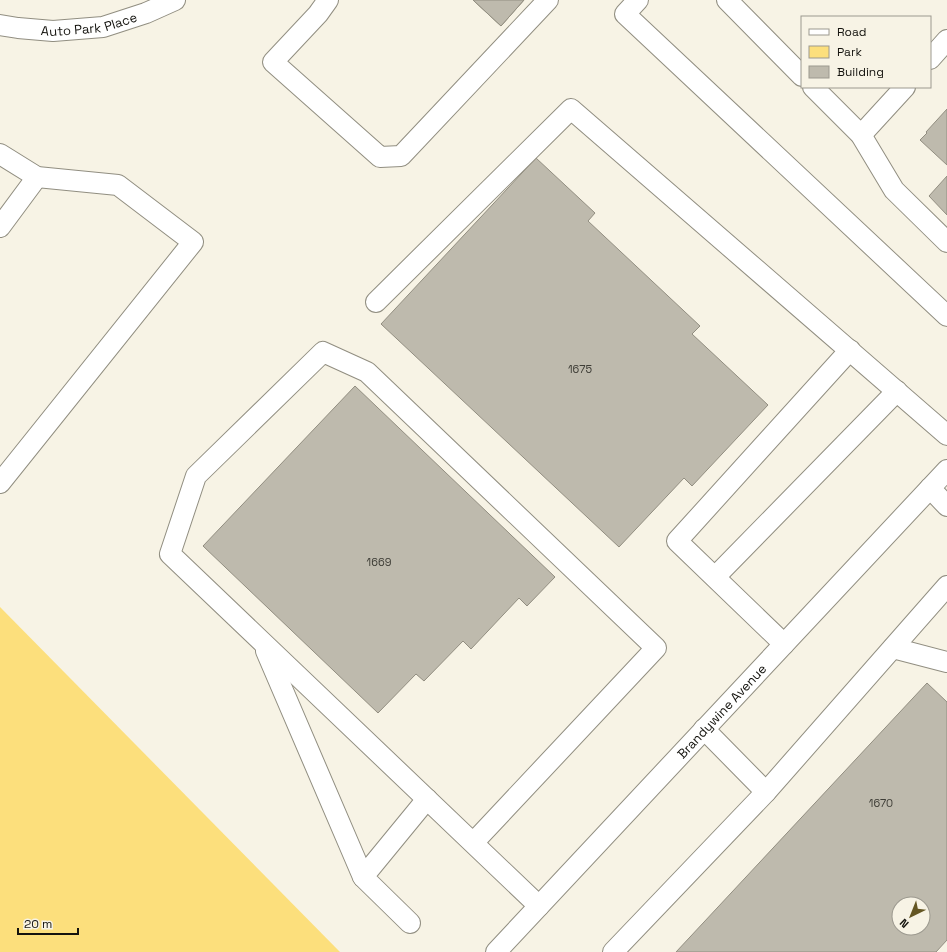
<svg xmlns="http://www.w3.org/2000/svg" width="947" height="952" viewBox="0 0 947 952" font-family="'Space Grotesk',sans-serif">
<style>
.green{fill:#fcdf7c}
.building{fill:#bebaad;stroke:#928e81;fill-rule:evenodd}
.lines{fill:none;stroke-linecap:round;stroke-linejoin:round}
.minor-casing{stroke:#918e81;stroke-width:22}
.minor{stroke:#fff;stroke-width:20}
.labels{text-anchor:middle;dominant-baseline:central;stroke-width:3.5;stroke-linejoin:round;paint-order:stroke}
.number-label{font-size:11px;fill:#3e3d36}
.street-label{font-size:13px;fill:#14130e;stroke:#f7f3e5}
</style>
<rect width="100%" height="100%" fill="#f7f3e5"/>
<path class="green" d="M0,607L340,952H0Z"/>
<g class="building">
<path d="M473,0H524L501,26Z"/>
<path d="M473,0H524L501,26Z"/>
<path d="M947,109V165L920,140L927,133L926,132Z"/>
<path d="M536,158L595,213L588,221L700,326L692,334L768,405L692,486L684,478L619,547L381,324Z"/>
<path d="M947,176V215L929,196Z"/>
<path d="M355,386L555,577L527,606L519,598L471,649L463,641L424,681L416,674L378,713L203,546Z"/>
<path d="M927,683L947,702V940L936,952H676ZM899,904H923V928H899Z"/>
</g>
<g class="lines">
<defs>
<g id="minor">
<path d="M328,0L318,14L273,62L380,157L401,156L548,0"/>
<path d="M638,0L625,14L947,316"/>
<path d="M727,0L802,76"/>
<path id="s1" d="M0,25L18,28L53,31L103,27L146,13L175,0"/>
<path d="M930,59L947,40"/>
<path d="M813,87L861,135L894,190L947,242"/>
<path d="M861,135L905,87"/>
<path d="M0,154L37,177L118,185L193,242L0,483"/>
<path d="M0,227L37,177"/>
<path d="M376,302L571,109L947,435"/>
<path d="M930,488L947,506"/>
<path d="M715,577L897,391"/>
<path d="M784,644L677,541L850,350"/>
<path d="M893,648L947,662"/>
<path d="M266,651L363,877"/>
<path d="M766,792L947,586"/>
<path d="M473,843L656,648L367,372L323,352L196,476L170,554L539,906"/>
<path d="M410,923L363,877L427,799"/>
<path id="s2" d="M496,952L947,470"/>
<path d="M613,952L766,792L704,729"/>
</g>
</defs>
<use href="#minor" class="minor-casing"/>
<use href="#minor" class="minor"/>
</g>
<g class="labels">
<g class="number-label">
<text x="580" y="369">1675</text>
<text x="379" y="562">1669</text>
<text x="881" y="803">1670</text>
</g>
<g class="street-label">
<text stroke="none"><textPath href="#s1" startOffset="90">Auto Park Place</textPath></text>
<text stroke="none"><textPath href="#s2" startOffset="330">Brandywine Avenue</textPath></text>
</g>
</g>
<rect x="801" y="16" width="130" height="72" fill="#f7f3e5" stroke="#9c998f"/>
<rect x="809" y="29" width="20" height="6" fill="#ffffff" stroke="#9c998f"/>
<text x="837" y="36" font-size="12" fill="#14130e">Road</text>
<rect x="809" y="46" width="20" height="12" fill="#fcdf7c" stroke="#9c998f"/>
<text x="837" y="56" font-size="12" fill="#14130e">Park</text>
<rect x="809" y="66" width="20" height="12" fill="#bebaad" stroke="#9c998f"/>
<text x="837" y="76" font-size="12" fill="#14130e">Building</text>
<g transform="translate(911 916) rotate(223)"><circle r="19" fill="#f7f3e5" stroke="#9c998f"/>
<path d="M0-3L7 15L0 10L-7 15Z" fill="#645623"/>
<text y="-6" font-size="11" font-weight="bold" text-anchor="middle" fill="#14130e">N</text>
</g>
<path d="M18 928v6h60v-6" fill="none" stroke="#14130e" stroke-width="2"/>
<text x="24" y="928" font-size="12" fill="#14130e" stroke="#f7f3e5" stroke-width="3" paint-order="stroke">20 m</text>
</svg>
